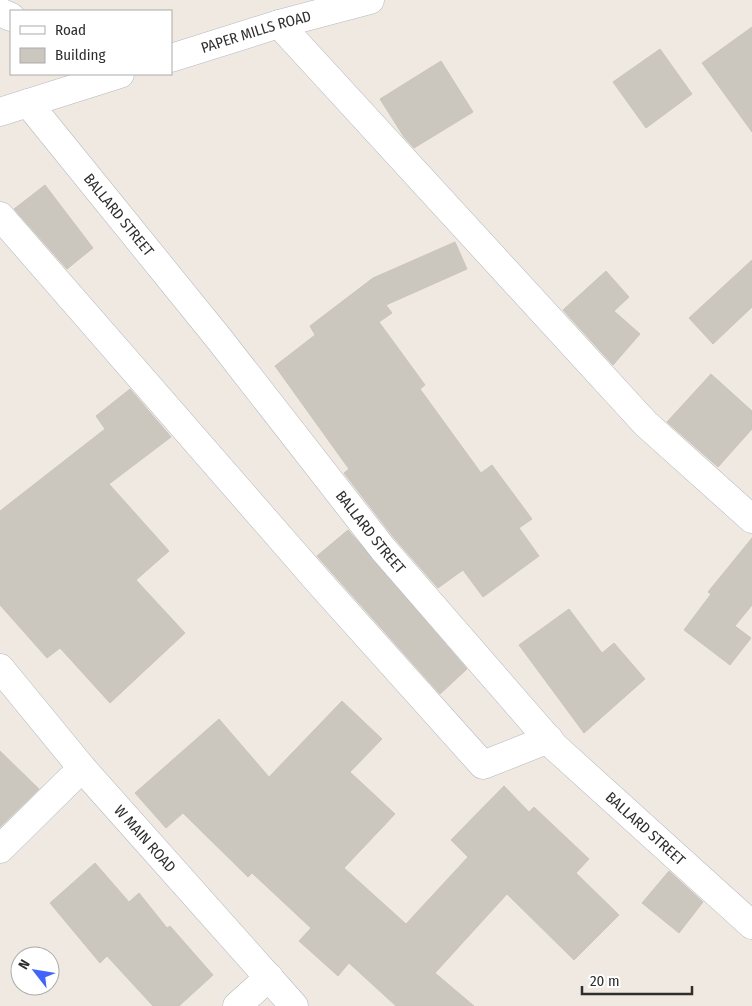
<svg xmlns="http://www.w3.org/2000/svg" width="752" height="1006" viewBox="0 0 752 1006" font-family="'Fira Sans Condensed',sans-serif">
<style>
.building{fill:#cbc7bf;stroke:#cbc5ba}
.lines{fill:none;stroke-linecap:round;stroke-linejoin:round}
.minor-casing{stroke:#b4b7c1;stroke-width:29}
.secondary-casing{stroke:#b4b7c1;stroke-width:29}
.minor{stroke:#fff;stroke-width:28}
.secondary{stroke:#fff;stroke-width:28}
.labels{text-anchor:middle;dominant-baseline:central;stroke-width:5;stroke-linejoin:round;paint-order:stroke}
.street-label{font-size:15px;fill:#2e2e2e;stroke:#fff}
</style>
<rect width="100%" height="100%" fill="#efe9e1"/>
<g class="building">
<path d="M752,27V132L702,63Z"/>
<path d="M660,49L692,94L646,128L613,82Z"/>
<path d="M441,61L473,112L414,148L404,137L380,99Z"/>
<path d="M45,185L93,248L67,269L14,209Z"/>
<path d="M455,242L467,269L386,305L392,313L379,322L425,385L420,389L481,473L492,465L532,519L519,528L539,556L483,597L463,570L438,588L395,539L344,473L349,469L275,366L315,335L310,326L373,278Z"/>
<path d="M752,260V307L713,344L689,318Z"/>
<path d="M606,271L629,297L614,311L640,334L613,365L563,310Z"/>
<path d="M711,374L752,411V429L718,467L667,422Z"/>
<path d="M130,389L171,437L109,484L169,551L136,580L185,633L110,703L60,648L47,658L0,605V511L105,429L96,416Z"/>
<path d="M348,530L467,669L440,694L317,556Z"/>
<path d="M752,538V605L735,626L751,638L730,665L684,630L711,594L708,592Z"/>
<path d="M569,609L602,653L614,643L645,679L584,733L519,645Z"/>
<path d="M342,701L382,739L350,772L395,814L344,868L406,924L468,857L451,840L504,786L529,812L534,807L589,859L576,873L619,915L574,960L507,894L435,973L474,1006H396L349,963L338,976L299,941L311,928L252,873L248,877L183,813L166,828L135,793L219,719L269,777Z"/>
<path d="M0,751L39,789L0,827Z"/>
<path d="M95,863L129,902L139,893L167,928L170,926L213,975L179,1006H153L107,956L100,963L50,903Z"/>
<path d="M669,871L703,902L679,933L642,903Z"/>
</g>
<g class="lines">
<defs>
<g id="minor">
<path d="M0,12L11,17"/>
<path d="M279,24L646,424L752,519"/>
<path id="s1" d="M28,103L220,340L383,549L555,747L752,925"/>
<path d="M0,216L318,581L483,765L549,739"/>
<path id="s2" d="M0,668L82,768L294,1006"/>
<path d="M0,849L82,768"/>
<path d="M237,1006L269,977"/>
</g>
<g id="secondary">
<path id="s3" d="M171,58L279,24L370,0"/>
<path d="M0,112L120,74"/>
</g>
</defs>
<use href="#minor" class="minor-casing"/>
<use href="#secondary" class="secondary-casing"/>
<use href="#minor" class="minor"/>
<use href="#secondary" class="secondary"/>
</g>
<g class="labels">
<g class="street-label">
<text stroke="none"><textPath href="#s3" startOffset="89">PAPER MILLS ROAD</textPath></text>
<text stroke="none"><textPath href="#s1" startOffset="144">BALLARD STREET</textPath></text>
<text stroke="none"><textPath href="#s1" startOffset="549">BALLARD STREET</textPath></text>
<text stroke="none"><textPath href="#s1" startOffset="954">BALLARD STREET</textPath></text>
<text stroke="none"><textPath href="#s2" startOffset="224">W MAIN ROAD</textPath></text>
</g>
</g>
<rect x="10" y="10" width="162" height="65" fill="#ffffff" stroke="#ababab"/>
<rect x="20" y="26" width="25" height="8" fill="#ffffff" stroke="#ababab"/>
<text x="55" y="35" font-size="15" fill="#2e2e2e">Road</text>
<rect x="20" y="48" width="25" height="15" fill="#cbc7bf" stroke="#ababab"/>
<text x="55" y="60" font-size="15" fill="#2e2e2e">Building</text>
<g transform="translate(35 971) rotate(301)"><circle r="24" fill="#ffffff" stroke="#ababab"/>
<path d="M0-4L9 19L0 12L-9 19Z" fill="#4264fb"/>
<text y="-8" font-size="14" font-weight="bold" text-anchor="middle" fill="#2e2e2e">N</text>
</g>
<path d="M582 986v8h110v-8" fill="none" stroke="#2e2e2e" stroke-width="2.5"/>
<text x="590" y="986" font-size="15" fill="#2e2e2e" stroke="#ffffff" stroke-width="4" paint-order="stroke">20 m</text>
</svg>
